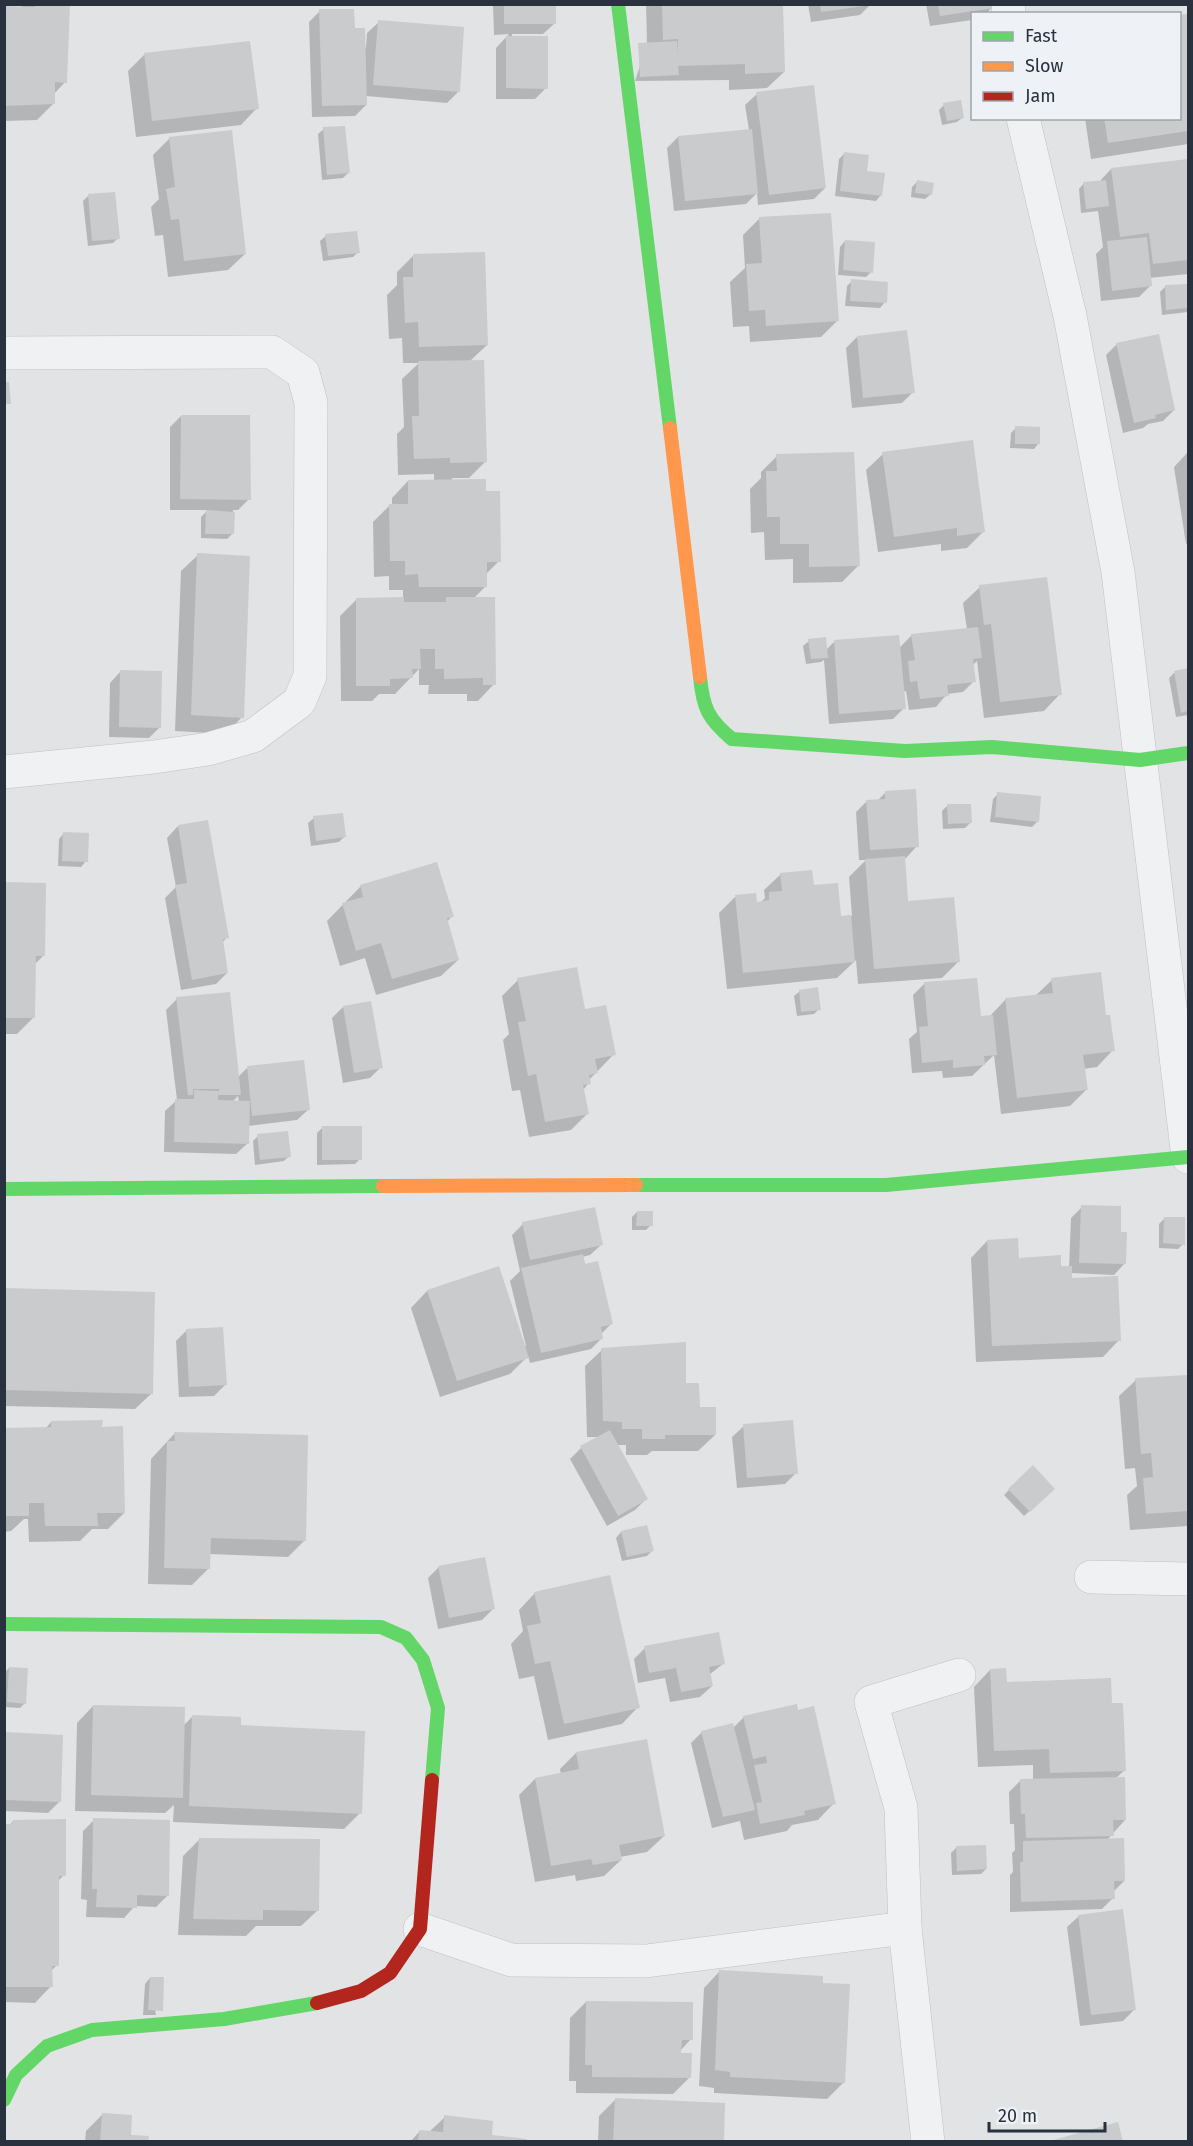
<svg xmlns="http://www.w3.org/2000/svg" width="1193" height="2146" viewBox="0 0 1193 2146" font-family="'Fira Sans',sans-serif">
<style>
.shadow{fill:#0003;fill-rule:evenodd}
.building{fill:#c9cbcd}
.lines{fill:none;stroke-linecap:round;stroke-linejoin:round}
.street-casing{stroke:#bfc1c3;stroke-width:34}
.street{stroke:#f0f1f2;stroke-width:33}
.fast{stroke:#63d668;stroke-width:14}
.slow{stroke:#ff974d;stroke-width:14}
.jam{stroke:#b3261e;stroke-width:14}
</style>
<rect width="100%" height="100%" fill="#e1e3e5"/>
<g class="shadow">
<path d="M23,4H68L65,82L54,94L53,104L37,120L4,121V8H20Z"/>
<path d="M493,4H554L555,23L543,34H512V37L546,88L535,99H496V48L509,34L494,35Z"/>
<path d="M646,4H781L784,72L767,88L729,90V80L635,81L647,44Z"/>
<path d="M808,4H871L860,15L811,22Z"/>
<path d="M926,4H992V7L986,14H972V20L930,26Z"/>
<path d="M320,11L353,30L364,47L366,48L367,33L379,22L458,92L447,103L366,96V105L355,116L312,117L309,22Z"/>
<path d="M1188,15V144L1091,159L1085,118H1180V17Z"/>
<path d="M144,55L257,108L241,125L136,137L128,71Z"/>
<path d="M757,94L825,188L814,199L758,205L757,193L746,204L674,211L667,148L678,137L749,130L745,105Z"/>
<path d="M944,105L963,117L957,122L942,125L939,110Z"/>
<path d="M324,129L348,173L343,178L322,180L318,134Z"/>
<path d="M170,138L245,254L228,270L168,277L163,235L155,236L151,207L159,199L153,155Z"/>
<path d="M844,154L866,173L881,195L876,201L835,196L839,159Z"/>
<path d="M1188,161V274L1149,278L1150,286L1139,297L1101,301L1096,254L1103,247L1098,211L1081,213L1079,189L1084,183L1099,182L1111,169Z"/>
<path d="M917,182L931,194L925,199L911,197L912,187Z"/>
<path d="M88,196L118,238L113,243L88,246L83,201Z"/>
<path d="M759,219L837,321L821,337L750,342L749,326L733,327L730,282L745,268L743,235Z"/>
<path d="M326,236L358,252L353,257L323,261L320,241Z"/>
<path d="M845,241L871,272L866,277L838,275L840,247Z"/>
<path d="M413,256L487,345L470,361L486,461L469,478H452V481L484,492L499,561L486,574V586L473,599L494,684L478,701H467V694H428L429,685H419V669L395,694H379L372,701H341L340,616L357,599H403V590H389V576L374,577L373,522L390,505H392V498L408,481H434V474L398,475L397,434L404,427L402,379L419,363H403L402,338L389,339L387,295L397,285V272Z"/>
<path d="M852,281L885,302L880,308L845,306L847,286Z"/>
<path d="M1188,285V312L1162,315L1160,292L1165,287Z"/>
<path d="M857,337L913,392L902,403L852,408L846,348Z"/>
<path d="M1117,344L1174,410L1163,421L1148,424L1143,428L1123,433L1106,355Z"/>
<path d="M181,416L249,499L238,510H233V533L227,539L201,538V517L208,510H170V427Z"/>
<path d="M1016,428L1039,443L1034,449L1010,448L1011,433Z"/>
<path d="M1188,452V543L1186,544L1174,467Z"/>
<path d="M883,454L984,531L967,548L941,551V544L878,552L866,470Z"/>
<path d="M777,456L859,565L842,582L793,583V559L765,560L764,532L751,533L750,489L761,478V472Z"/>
<path d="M198,555L242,717L226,734L175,731L181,571Z"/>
<path d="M980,587L1060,694L1044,711L984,718L977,661L972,666L974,681L963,692L947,694L936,707L909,710L906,691L903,692L904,708L893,719L829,724L824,660L821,662L806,664L803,646L809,641L826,650L834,642L899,648L912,635L967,629L963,603Z"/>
<path d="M1188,670V715L1176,717L1169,678L1174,673Z"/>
<path d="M121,671L160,727L149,738L109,737L110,683Z"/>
<path d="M886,792L917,846L906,858H904L907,902L958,962L942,978L858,984L856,960L837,978L727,989L719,913L735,897L755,903H760L765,898L764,890L781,874L812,887L840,917L852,916L849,877L866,860H859L856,812L867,801H877Z"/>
<path d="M998,794L1040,798L1037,822L1032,827L990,822L993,799Z"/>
<path d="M947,806L970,823L965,828L943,829L942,811Z"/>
<path d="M314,818L344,837L339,842L311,846L308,823Z"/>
<path d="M178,826L227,937L222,943L227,973L216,984L181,990L165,898L176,887L167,838Z"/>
<path d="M64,833L86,861L81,867L58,866L59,839Z"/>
<path d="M4,884L43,956L34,965L33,1018L17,1034H4Z"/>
<path d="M361,886L452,916L447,922L458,960L441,976L376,995L365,958L340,966L327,921Z"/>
<path d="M518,980L584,1011L614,1054L589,1080V1083L583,1090L588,1113L571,1130L529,1137L520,1090L512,1091L503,1040L509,1034L502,996Z"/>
<path d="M1052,980L1113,1050L1097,1067L1083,1069L1086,1090L1070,1106L1001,1114L994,1055L972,1076L943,1078L942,1071L912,1073L909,1039L917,1032L913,995L924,984L980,1017L990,1016L1006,999L1035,996Z"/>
<path d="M800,991L819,1009L814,1014L797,1016L794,996Z"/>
<path d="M177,999L238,1077L247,1068L309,1109L297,1120L248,1126V1143L236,1154L164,1152L165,1111L177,1100L166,1010ZM238,1096L239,1102H232Z"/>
<path d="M343,1007L381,1067L370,1078L343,1083L332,1018Z"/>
<path d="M322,1128L360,1159L355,1164L317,1165V1133Z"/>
<path d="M258,1136L289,1156L284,1161L255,1165L253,1141Z"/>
<path d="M1082,1207L1119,1233L1125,1263L1114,1275L1070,1273V1280L1119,1340L1103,1357L976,1362L971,1258L987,1241L1017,1259L1060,1268H1069L1071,1218Z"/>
<path d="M637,1212L651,1225L646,1230H632V1217Z"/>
<path d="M1164,1219L1183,1244L1178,1249L1159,1248V1224Z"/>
<path d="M523,1224L602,1244L590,1255L582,1257L611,1324L601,1334L602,1338L591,1349L530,1363L528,1356L510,1374L440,1397L411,1308L427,1291L523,1347L526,1346L510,1281L520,1271L512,1235Z"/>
<path d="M4,1289L152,1393L135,1409L4,1406Z"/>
<path d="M187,1330L225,1385L214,1396L179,1397L176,1341Z"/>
<path d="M602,1350L684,1384L715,1435L698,1451H652L647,1455H626V1445H616L646,1499L635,1510L607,1526L570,1459L581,1448L599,1437H587L585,1366Z"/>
<path d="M1188,1376V1526L1130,1530L1127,1495L1137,1486L1135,1468L1125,1469L1119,1396L1136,1380Z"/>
<path d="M51,1422L101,1428L124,1513L108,1529H92L80,1541L29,1542L28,1519H24L11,1531L4,1532V1429L46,1428Z"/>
<path d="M744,1426L796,1473L785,1484L737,1488L732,1437Z"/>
<path d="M175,1433L305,1540L288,1557L209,1554V1568L192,1585L148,1584L151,1459Z"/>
<path d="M1032,1467L1053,1489L1024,1516L1004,1495Z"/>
<path d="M646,1527L652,1551L647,1556L622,1561L616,1538L621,1532Z"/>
<path d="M439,1567L493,1609L482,1620L438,1629L428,1578Z"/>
<path d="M535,1593L638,1707L622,1724L548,1740L534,1676L519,1679L511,1644L523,1631L519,1610Z"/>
<path d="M645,1648L724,1663L709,1675L712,1686L700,1697L670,1702L665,1678L638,1683L634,1659Z"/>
<path d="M9,1668L25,1703L20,1708L4,1707V1673Z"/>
<path d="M990,1670L1006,1684L1110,1705L1125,1770L1116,1778L1125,1820L1107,1840L1124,1881L1113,1892V1898L1102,1909L1010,1912V1875L1013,1872L1012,1853L1015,1850L1014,1824H1010L1009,1792L1020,1781H1033V1765L978,1767L974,1687Z"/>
<path d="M93,1706L183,1726L193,1716L240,1727L360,1813L344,1829L173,1822L174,1805L165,1813L75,1811L77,1723Z"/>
<path d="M744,1717L834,1803L818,1820L792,1825L787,1831L744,1840L740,1821L712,1828L691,1743L702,1732L733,1728Z"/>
<path d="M4,1734L59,1802L48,1813L4,1811Z"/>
<path d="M576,1753L664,1836L647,1852L620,1857L621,1860L604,1876L576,1881L575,1875L535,1882L519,1795L535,1779L561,1774L560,1769Z"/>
<path d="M94,1820L168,1895L156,1907L135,1906L124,1918L86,1917L87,1900L81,1899L83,1831Z"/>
<path d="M13,1821L64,1875L57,1882V1965L51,1971V1986L35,2003L4,2002V1826H9Z"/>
<path d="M200,1839L318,1910L301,1926H256L246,1936L178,1935L183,1856Z"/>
<path d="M957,1847L986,1869L981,1874L952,1875L951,1853Z"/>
<path d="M1079,1916L1134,2010L1123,2021L1080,2026L1067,1927Z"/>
<path d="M720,1971L843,2083L827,2099L714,2093V2088L699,2086L704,1988Z"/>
<path d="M150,1978L156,2015H143L145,1984Z"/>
<path d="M586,2002L691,2039L680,2051L690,2077L673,2094L576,2093V2081H569L570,2018Z"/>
<path d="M615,2100L722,2142H598L599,2116Z"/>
<path d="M102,2115L129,2136L147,2142H85L86,2131Z"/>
<path d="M445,2117L490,2136L525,2142H410L420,2131L429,2132Z"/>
</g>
<g class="building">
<path d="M35,4H70L67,83L55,82V104L4,106V6L35,7Z"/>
<rect x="504" y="4" width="52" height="20"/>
<path d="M662,4H783L785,72L745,74V64L678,66L679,75L640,77L638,43L677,41L678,53V39L663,40Z"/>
<path d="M820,4H864V6L821,12Z"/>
<path d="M938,4H994V8L940,16Z"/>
<path d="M319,9H354L355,28H365L367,105L322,106Z"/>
<path d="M1188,14V131L1108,143L1104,118H1180V15Z"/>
<path d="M378,20L464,27L460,92L373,85Z"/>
<path d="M506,36H548V89L506,88Z"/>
<path d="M250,41L259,109L152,121L144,53Z"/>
<path d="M814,85L826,188L769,195L756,92Z"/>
<path d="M961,100L964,118L947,121L943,103Z"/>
<path d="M345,126L350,173L327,175L323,127Z"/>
<path d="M752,129L758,194L685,201L678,136Z"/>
<path d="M232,130L246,254L184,261L179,219L171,220L166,189L175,187L169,137Z"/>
<path d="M844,152L869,155L867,171L885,173L882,196L840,191Z"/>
<path d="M1188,159V260L1153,264L1149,233L1120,237L1111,168Z"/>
<path d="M917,180L934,183L932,195L915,193Z"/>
<path d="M1106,180L1109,206L1086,209L1083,182Z"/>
<path d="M115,192L120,239L92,241L88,194Z"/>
<path d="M831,213L839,321L766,326L765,310L749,311L746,264L762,263L759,217Z"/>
<path d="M357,231L360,253L328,256L325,234Z"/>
<path d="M1147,237L1152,286L1112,291L1107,241Z"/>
<path d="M845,240L875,242L873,273L843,270Z"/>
<path d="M485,252L488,345L419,347L418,322L405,323L403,277H413V254Z"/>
<path d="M851,279L888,282L887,303L850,301Z"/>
<path d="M1188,284V308L1166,310L1165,285Z"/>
<path d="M907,330L915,393L863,398L857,336Z"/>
<path d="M1159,334L1175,410L1155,415L1156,418L1134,423L1116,343Z"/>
<path d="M484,360L487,462L450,463V458L414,459L412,416H419L418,361Z"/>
<path d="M4,382H9L11,404H4Z"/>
<path d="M181,415H250L251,500L180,499Z"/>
<path d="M1015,426L1040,427V444H1015Z"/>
<path d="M973,440L985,532L957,536V528L894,537L882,452Z"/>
<path d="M854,452L860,566L809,567V544H780V517H767L766,471H777L776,454Z"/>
<path d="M486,479V491H500L501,562H487V587H419L418,574L405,575V561H390L389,504H408V480Z"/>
<path d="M206,510L235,512L234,534H205Z"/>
<path d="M197,553L250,556L244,718L191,715Z"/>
<path d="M1047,577L1062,695L1000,702L991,624L984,625L979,585Z"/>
<path d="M404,597V602H446V597H495L496,685H483V678L444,679V669H435V649H420L421,669H412L413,678L390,679V686H356V598Z"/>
<path d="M978,627L982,658L973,659L976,682L947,685L949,696L920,699L917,681L910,682L908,661L915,660L911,634Z"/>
<path d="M899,635L906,709L839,714L834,640Z"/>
<path d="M826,637L828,658L811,659L808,639Z"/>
<path d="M1188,668V711L1181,713L1174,671Z"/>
<path d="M120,670L162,671L161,728L119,727Z"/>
<path d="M916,789L919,847L870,850L866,800L885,799V791Z"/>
<path d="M997,792L1041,796L1039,822L995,817Z"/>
<path d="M947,804H971L972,823L948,824Z"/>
<path d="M343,813L346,837L316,841L313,816Z"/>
<path d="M208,820L229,938L223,939L228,973L192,980L175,885L187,883L178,825Z"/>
<path d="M63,832L89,833L88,862L62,861Z"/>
<path d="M905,856L908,901L954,897L960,962L874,969L865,859Z"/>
<path d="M437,862L454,917L447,918L459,960L392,979L381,943L356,951L342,903L363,897L360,885Z"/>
<path d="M812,870L814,885L838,883L841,916L851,915L855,962L743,973L735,895L756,893L757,902L769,900V892L782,891L780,873Z"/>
<path d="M4,882L46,883L45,956H36L35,1018H4Z"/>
<path d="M577,967L585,1009L606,1005L616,1055L595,1059L598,1073L589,1075L591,1084L583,1085L589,1114L545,1122L536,1074L528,1076L518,1022L526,1021L517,978Z"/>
<path d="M1101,972L1106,1015H1110L1115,1051L1083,1055L1088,1090L1017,1098L1005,998L1053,993L1051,978Z"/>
<path d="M977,978L981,1016L993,1015L997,1055L984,1056L985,1065L953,1068V1060L922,1063L919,1027L928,1026L924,982Z"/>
<path d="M818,987L821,1010L801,1012L799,990Z"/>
<path d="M230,992L241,1095H218V1100L250,1101L249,1144L174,1142L175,1099H194V1090L219,1091V1089H193V1095H188L176,997Z"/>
<path d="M371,1001L383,1068L354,1073L343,1006Z"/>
<path d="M304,1060L310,1110L252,1116L247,1066Z"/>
<rect x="322" y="1126" width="40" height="34"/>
<path d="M288,1131L291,1157L260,1160L257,1134Z"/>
<path d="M1081,1205L1121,1206V1232H1127L1126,1264L1079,1263Z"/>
<path d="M595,1207L603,1245L530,1260L522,1222Z"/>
<path d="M637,1211H653V1226H636Z"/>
<path d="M1164,1217H1185V1245L1163,1243Z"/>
<path d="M1018,1238L1019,1258L1061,1255V1266H1072V1278L1118,1276L1121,1341L992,1346L987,1240Z"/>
<path d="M583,1254L585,1264L598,1261L613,1324L601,1327L603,1339L541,1353L521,1268Z"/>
<path d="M499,1266L529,1358L457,1381L427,1290Z"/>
<path d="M4,1288L155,1292L153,1394L4,1390Z"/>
<path d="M223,1327L227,1385L189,1387L186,1329Z"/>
<path d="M686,1342V1383H699L700,1407H716V1435H665V1439H642V1429H622V1422L603,1421L601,1348Z"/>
<path d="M1188,1375V1511L1146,1514L1143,1478L1153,1477L1151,1453L1141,1454L1135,1378Z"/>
<path d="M103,1420L102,1427L123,1426L125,1513H97L98,1526H45L44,1503H29V1516H4V1428L51,1427V1421Z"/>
<path d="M793,1420L798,1474L747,1478L743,1424Z"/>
<path d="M610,1430L648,1499L618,1516L580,1446Z"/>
<path d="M174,1432L308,1435L306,1541L211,1538L210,1569L164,1568L167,1441H175Z"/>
<path d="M1033,1465L1055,1489L1030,1512L1008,1489Z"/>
<path d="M647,1525L654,1551L627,1557L621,1531Z"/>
<path d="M485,1557L495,1609L449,1618L438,1566Z"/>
<path d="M610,1575L640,1708L564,1724L550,1661L535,1664L527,1626L541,1623L534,1592Z"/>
<path d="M719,1632L725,1664L709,1667L713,1686L681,1692L676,1668L649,1673L644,1646Z"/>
<path d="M9,1667L28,1668L26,1704L7,1702Z"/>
<path d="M1006,1668L1007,1682L1111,1678L1112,1703H1123L1126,1771L1050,1773L1049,1749L994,1751L990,1669Z"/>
<path d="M797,1704L798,1710L814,1706L836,1804L804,1811L805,1815L760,1824L756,1803L762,1802L754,1765L767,1763L766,1756L753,1759L743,1716Z"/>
<path d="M93,1705L185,1707L183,1798L91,1795Z"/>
<path d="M192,1715L241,1717V1725L365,1731L362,1814L189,1806Z"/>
<path d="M733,1723L755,1810L723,1817L701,1731Z"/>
<path d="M4,1732L63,1735L61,1802L4,1800Z"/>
<path d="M647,1739L665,1836L619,1845L622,1860L593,1865L591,1859L551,1866L535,1778L579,1769L576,1752Z"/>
<path d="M1125,1777L1126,1820H1113L1114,1836L1026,1838L1025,1814H1021L1020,1779Z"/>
<path d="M93,1818L170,1820L169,1896L137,1895V1908L96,1907L97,1889H92Z"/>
<path d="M66,1819V1876H59V1966H52L53,1987H4V1824H12L13,1820Z"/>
<path d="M199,1838L320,1839L319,1911L263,1910V1920L193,1919Z"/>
<path d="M1124,1838L1125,1881H1114L1115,1899L1021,1902L1020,1862H1023V1841Z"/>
<path d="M986,1845L987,1869L957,1871L956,1846Z"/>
<path d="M1123,1909L1136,2010L1091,2015L1078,1915Z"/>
<path d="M719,1970L823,1976V1983L850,1984L845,2083L730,2077V2072L715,2070Z"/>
<path d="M150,1977H164L163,2011L148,2010Z"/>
<path d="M586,2001L693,2002V2040H682L681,2053H692L691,2078L592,2077V2065H585Z"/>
<path d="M615,2098L725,2103L724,2142H613Z"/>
<path d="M102,2113L132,2115L131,2135L149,2136L148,2142H100Z"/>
<path d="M444,2115L493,2121L492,2135L527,2139V2142H418L419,2130L443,2132Z"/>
<path d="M1118,2122L1123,2142H1051L1050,2141Z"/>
</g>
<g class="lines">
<defs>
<g id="street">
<path d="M1008,4L1009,14"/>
<path d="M1023,118L1070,316L1118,572L1188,1157"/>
<path d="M4,353L272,352L303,373L311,403L310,676L299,702L253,736L208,749L154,757L4,772"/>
<path d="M1091,1577L1188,1579"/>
<path d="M420,1929L511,1960L646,1961L905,1928"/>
<path d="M928,2142L905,1928L901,1808L871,1702L959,1675"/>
</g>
</defs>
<use href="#street" class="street-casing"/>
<use href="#street" class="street"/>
<g class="fast">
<path d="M618,4L670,428"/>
<path d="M700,677C703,708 708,719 732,739L905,751L992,747L1140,760L1188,753"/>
<path d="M636,1185H886L1188,1157"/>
<path d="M4,1189L383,1186"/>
<path d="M4,1624L381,1627L406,1638L423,1660L438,1708L432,1780"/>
<path d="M4,2100L16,2075L47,2046L92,2030L224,2019L317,2003"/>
</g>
<g class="slow">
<path d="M670,428L700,677"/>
<path d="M383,1186L636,1185"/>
</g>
<path class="jam" d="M317,2003L361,1991L390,1973L420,1929L432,1780"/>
</g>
<rect width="1193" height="2146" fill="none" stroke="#29313e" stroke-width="12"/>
<rect x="971" y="12" width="210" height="108" fill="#eef1f5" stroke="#9fa4ac" stroke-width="1.5"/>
<rect x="983" y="32" width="30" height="9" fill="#63d668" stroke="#9fa4ac" stroke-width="1.5"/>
<text x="1025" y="42" font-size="18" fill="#29313e">Fast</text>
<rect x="983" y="62" width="30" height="9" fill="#ff974d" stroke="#9fa4ac" stroke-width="1.5"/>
<text x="1025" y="72" font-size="18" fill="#29313e">Slow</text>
<rect x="983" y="92" width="30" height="9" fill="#b3261e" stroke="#9fa4ac" stroke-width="1.5"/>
<text x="1025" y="102" font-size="18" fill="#29313e">Jam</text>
<path d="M989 2122v9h116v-9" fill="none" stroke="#29313e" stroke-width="3"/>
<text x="998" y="2122" font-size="18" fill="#29313e" stroke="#eef1f5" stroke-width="4.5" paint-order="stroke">20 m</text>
</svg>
